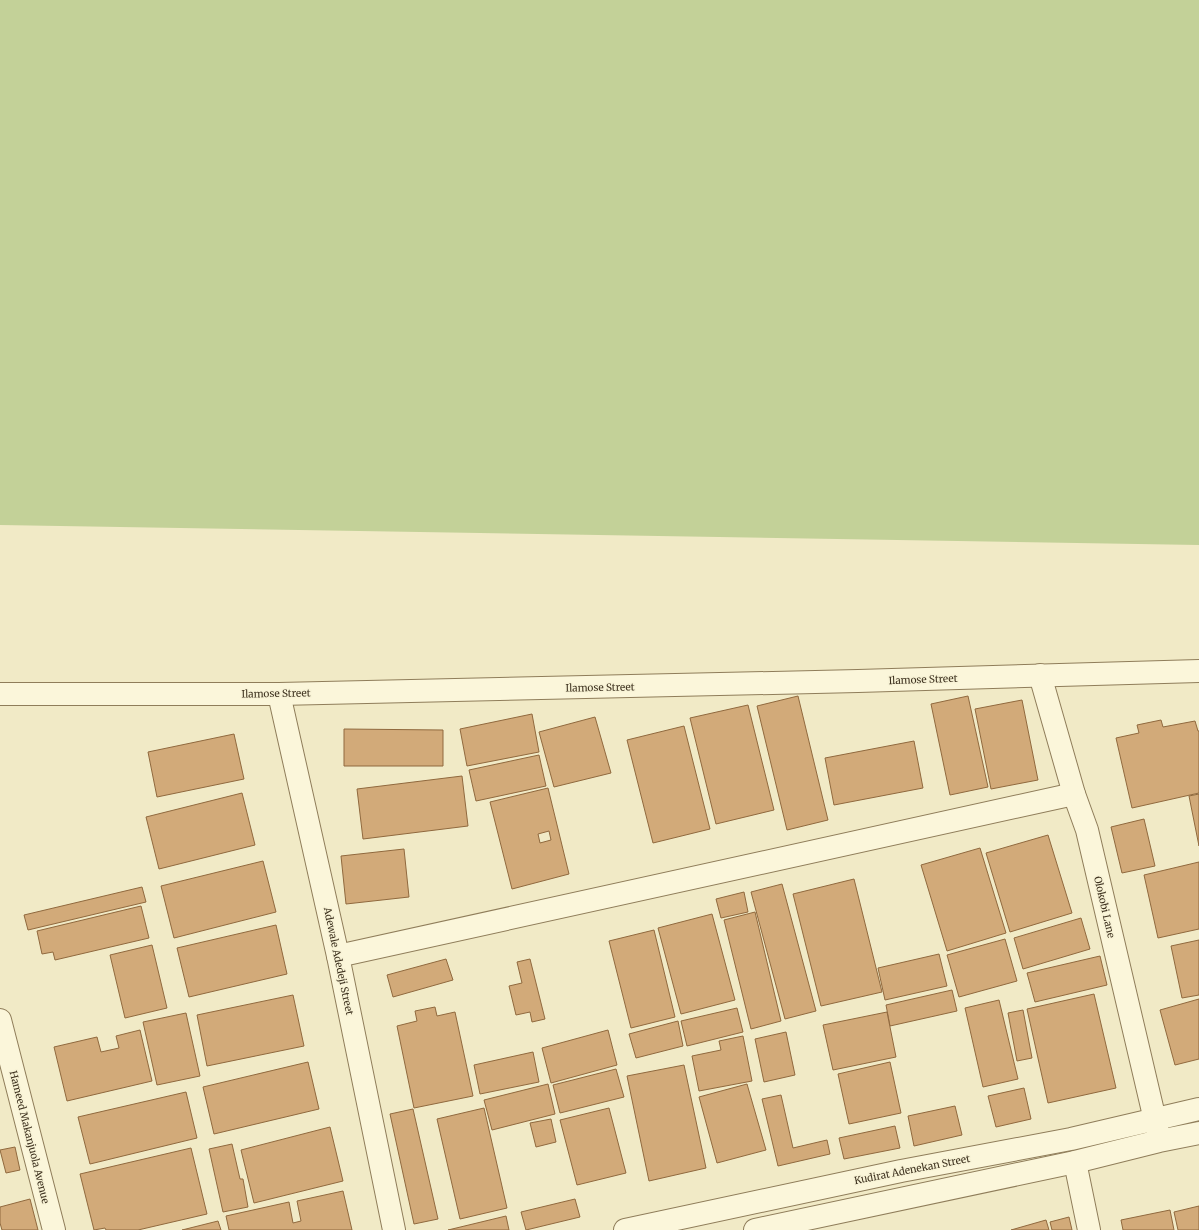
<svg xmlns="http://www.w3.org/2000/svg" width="1199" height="1230" viewBox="0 0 1199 1230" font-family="Merriweather,serif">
<rect width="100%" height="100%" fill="#f1eac6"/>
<!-- green -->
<polygon fill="#c3d198" points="0,0 1199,0 1199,545 0,525"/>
<!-- building -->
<g fill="#d2aa79" stroke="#90693e" fill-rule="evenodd">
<polygon points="798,696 828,820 787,830 757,706"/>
<polygon points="968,696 988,787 950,795 931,704"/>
<polygon points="1022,700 1038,780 991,789 975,709"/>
<polygon points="748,705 774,810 716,824 690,718"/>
<polygon points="532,714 539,752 467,766 460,729"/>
<polygon points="595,717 611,773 554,787 539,732"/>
<polygon points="1161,720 1163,727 1195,721 1198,731 1199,731 1199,793 1132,808 1116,738 1139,733 1137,725"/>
<polygon points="684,726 710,829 653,843 627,740"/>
<polygon points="344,729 443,730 443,766 344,766"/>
<polygon points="234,734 244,779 157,797 148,752"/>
<polygon points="914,741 923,788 834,805 825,758"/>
<polygon points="539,755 546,786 476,801 469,770"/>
<polygon points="462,776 468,826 363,839 357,789"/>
<path d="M 548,788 L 569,874 L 512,889 L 490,802 ZM 549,831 L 551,840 L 540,843 L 538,834 Z"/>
<polygon points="242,793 255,845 159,869 146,817"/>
<polygon points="1199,794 1199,846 1189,796"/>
<polygon points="1144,819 1155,866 1122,873 1111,827"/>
<polygon points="1048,835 1072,913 1010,932 986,853"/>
<polygon points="980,848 1006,933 947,951 921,865"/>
<polygon points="404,849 409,897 346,904 341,856"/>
<polygon points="263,861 276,912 174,938 161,886"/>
<polygon points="1199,862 1199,929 1158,938 1144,875"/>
<polygon points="854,879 882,992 821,1006 793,894"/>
<polygon points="782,884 816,1011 785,1019 751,892"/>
<polygon points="142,887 146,902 28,930 24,915"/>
<polygon points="744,892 748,912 721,918 716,899"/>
<polygon points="141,906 149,938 55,960 53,952 42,954 37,931"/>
<polygon points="755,912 781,1021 751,1029 724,920"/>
<polygon points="712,914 735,1000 681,1014 658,928"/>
<polygon points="1081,918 1090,949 1023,969 1014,938"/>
<polygon points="276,925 287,974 189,997 177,948"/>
<polygon points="654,930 675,1017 631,1028 609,941"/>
<polygon points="1005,939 1017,981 959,997 947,955"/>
<polygon points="1199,940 1199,995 1182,998 1171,946"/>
<polygon points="152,945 167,1008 125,1018 110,955"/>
<polygon points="939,954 947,986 885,1000 878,968"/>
<polygon points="1100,956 1107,985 1035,1002 1027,973"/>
<polygon points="446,959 453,980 393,997 387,975"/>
<polygon points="530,959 545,1019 532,1022 530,1012 516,1015 509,986 522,983 517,962"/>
<polygon points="952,990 957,1011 890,1026 886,1005"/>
<polygon points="1094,994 1116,1088 1048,1103 1027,1009"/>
<polygon points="293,995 304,1046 207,1066 197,1015"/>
<polygon points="1199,999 1199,1059 1175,1065 1160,1010"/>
<polygon points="999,1000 1018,1079 983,1087 965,1008"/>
<polygon points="435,1007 437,1016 455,1012 473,1096 414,1108 397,1026 417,1021 415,1011"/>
<polygon points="737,1008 743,1032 687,1046 681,1021"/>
<polygon points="1023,1010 1032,1058 1017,1061 1008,1013"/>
<polygon points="887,1012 896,1057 833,1070 823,1025"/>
<polygon points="186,1013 200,1076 157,1085 143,1022"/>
<polygon points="678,1021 683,1046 636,1058 629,1034"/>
<polygon points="140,1030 152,1081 67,1101 54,1047 97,1037 101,1052 119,1048 116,1036"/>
<polygon points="608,1030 617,1065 551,1083 542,1048"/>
<polygon points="786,1032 795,1075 764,1082 755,1039"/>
<polygon points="743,1036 752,1081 699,1091 692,1056 721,1050 719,1041"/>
<polygon points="533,1052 539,1082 480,1094 474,1065"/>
<polygon points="308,1062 319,1109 214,1134 203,1087"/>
<polygon points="890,1062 901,1113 849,1124 838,1074"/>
<polygon points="684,1065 706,1168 649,1181 627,1076"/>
<polygon points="616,1069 624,1097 560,1113 553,1085"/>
<polygon points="548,1084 555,1114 492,1130 484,1100"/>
<polygon points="747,1084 766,1150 717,1163 699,1097"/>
<polygon points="1024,1088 1031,1119 996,1127 988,1096"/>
<polygon points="186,1092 197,1138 90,1164 78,1117"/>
<polygon points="781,1095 793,1148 827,1140 830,1154 778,1166 762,1099"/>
<polygon points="955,1106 962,1135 914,1146 908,1116"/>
<polygon points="484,1108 507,1208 460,1219 437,1119"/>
<polygon points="609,1108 626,1173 577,1185 560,1120"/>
<polygon points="413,1109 438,1219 414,1224 390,1114"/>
<polygon points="551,1119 556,1142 536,1147 530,1123"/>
<polygon points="895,1126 900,1148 844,1159 839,1138"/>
<polygon points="330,1127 343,1181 254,1203 241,1150"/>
<polygon points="232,1144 240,1179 243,1179 248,1207 223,1212 209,1149"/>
<polygon points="15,1147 20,1170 6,1173 0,1150"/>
<polygon points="191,1148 207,1214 138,1230 106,1230 105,1228 94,1230 80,1174"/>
<polygon points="343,1191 352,1230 229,1230 226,1216 289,1202 293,1223 301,1221 297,1201"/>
<polygon points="30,1199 38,1230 2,1230 0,1223 0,1207"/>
<polygon points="575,1199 580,1217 526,1230 521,1212"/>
<polygon points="1199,1206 1199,1230 1178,1230 1174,1212"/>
<polygon points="1170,1210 1174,1230 1123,1230 1121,1220"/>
<polygon points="506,1216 509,1230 448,1230"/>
<polygon points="1069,1217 1072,1230 1052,1230 1050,1222"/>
<polygon points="1046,1220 1049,1230 1011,1230"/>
<polygon points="218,1221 221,1230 182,1230"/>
</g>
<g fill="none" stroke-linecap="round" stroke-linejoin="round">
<!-- minor casing -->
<g stroke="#8f7d5a" stroke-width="24">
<g id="minor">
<polyline points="1040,675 1074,794 1087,830 1159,1137"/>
<polyline points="0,694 279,694 858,681 1199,671"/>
<polyline points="279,694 338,956 394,1230"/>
<polyline points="338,956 1074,794"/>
<polyline points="0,1020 54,1230"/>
<polyline points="1075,1162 1089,1230"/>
</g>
</g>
<!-- tertiary casing -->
<g stroke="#8f7d5a" stroke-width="24">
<g id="tertiary">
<polyline points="625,1230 901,1171 1071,1139 1199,1109"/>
<polyline points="755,1230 1075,1162 1159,1141 1199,1133"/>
</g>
</g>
<!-- minor -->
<use href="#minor" stroke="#fbf6da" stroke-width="22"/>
<!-- tertiary -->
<use href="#tertiary" stroke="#fbf6da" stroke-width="22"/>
</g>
<g text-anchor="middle" stroke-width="3" stroke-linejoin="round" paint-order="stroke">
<!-- street labels -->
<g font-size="10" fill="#3e321f" stroke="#f8f3d6">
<text transform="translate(923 679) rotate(-2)" y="4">Ilamose Street</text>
<text transform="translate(600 687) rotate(-1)" y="4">Ilamose Street</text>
<text transform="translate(276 693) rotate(-1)" y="4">Ilamose Street</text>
<text transform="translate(1105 907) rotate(77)" y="4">Olokobi Lane</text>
<text transform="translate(339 961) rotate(78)" y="4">Adewale Adedeji Street</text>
<text transform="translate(30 1137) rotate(76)" y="4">Hameed Makanjuola Avenue</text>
<text transform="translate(912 1169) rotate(-11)" y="4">Kudirat Adenekan Street</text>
</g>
</g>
</svg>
